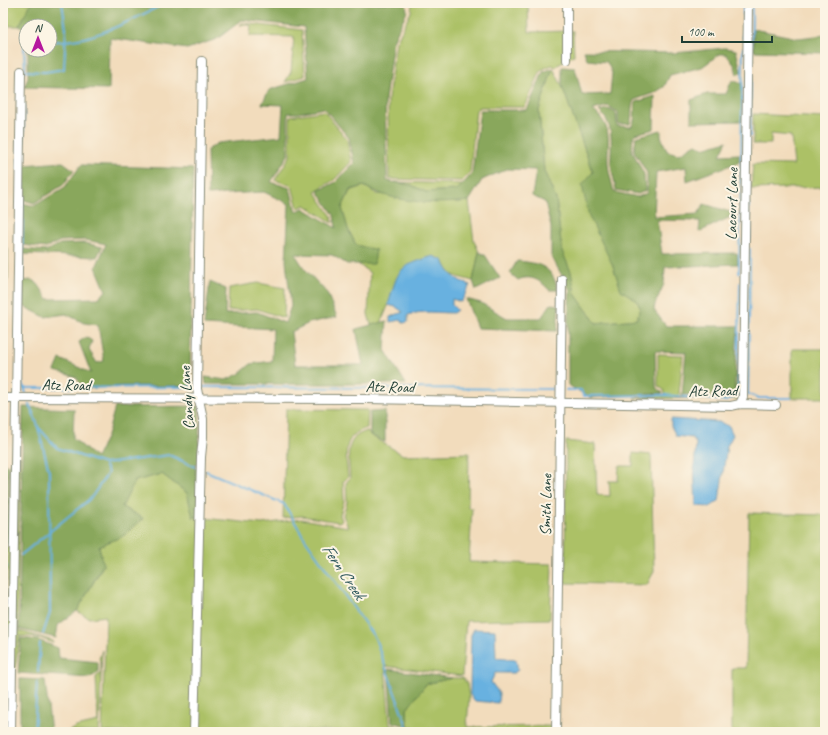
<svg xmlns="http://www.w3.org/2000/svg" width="828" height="735" viewBox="0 0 828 735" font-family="Caveat,sans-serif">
<rect width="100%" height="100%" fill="#fcf5e5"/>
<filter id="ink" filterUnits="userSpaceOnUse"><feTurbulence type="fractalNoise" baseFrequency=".025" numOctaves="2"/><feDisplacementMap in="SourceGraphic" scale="8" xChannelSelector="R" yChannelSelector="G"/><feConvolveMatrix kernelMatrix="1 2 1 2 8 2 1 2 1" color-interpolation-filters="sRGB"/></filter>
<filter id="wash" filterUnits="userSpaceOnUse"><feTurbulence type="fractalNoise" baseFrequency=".012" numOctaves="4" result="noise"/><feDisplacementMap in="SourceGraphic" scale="16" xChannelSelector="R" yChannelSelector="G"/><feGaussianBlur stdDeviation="0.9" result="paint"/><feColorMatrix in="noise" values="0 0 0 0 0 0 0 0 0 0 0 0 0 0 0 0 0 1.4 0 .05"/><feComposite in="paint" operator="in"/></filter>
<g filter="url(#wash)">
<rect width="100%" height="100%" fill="#f2dcbc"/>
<!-- green -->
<g fill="#acc166" stroke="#667f4d">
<polygon points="3,3 31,3 19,26 3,26"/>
<polygon points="412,3 528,3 529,32 573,31 574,55 555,67 552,65 541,70 525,107 480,107 476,110 470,172 462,181 389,179 388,99 396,42 411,12"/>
<polygon points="242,23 302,30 305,76 285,82 291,72 294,37 250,36 251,25 240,25"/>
<polygon points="553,68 562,86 593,172 613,266 621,289 636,300 640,307 638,319 596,323 575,294 571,272 562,252 556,199 544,171 539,110"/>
<polygon points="324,111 347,139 351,162 334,180 315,191 332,217 333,223 305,205 298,208 292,186 275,180 290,156 290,116"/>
<polygon points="753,114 825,118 825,187 751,189 753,164 794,165 791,136 771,134 771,144 753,144"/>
<polygon points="395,182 463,184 457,190 426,192 411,185"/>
<path d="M 364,186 L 377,194 L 460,202 L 469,201 L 474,241 L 479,252 L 473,281 C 457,276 449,278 443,260 L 392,296 L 381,323 L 371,325 L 368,314 L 370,273 L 358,264 L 374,263 L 356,245 L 348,229 L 342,208 L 350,191 Z"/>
<polygon points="258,283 285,288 284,318 257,309 228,311 229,288"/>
<polygon points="825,331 825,398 792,398 792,349 824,349"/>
<polygon points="658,354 683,355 679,394 682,398 735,396 738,363 738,399 634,398 665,395 664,390 658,386"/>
<path d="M 286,409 L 368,410 L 367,428 C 341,436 346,455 348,477 L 343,482 L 344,501 L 340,515 L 342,520 L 339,522 L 302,516 L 283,518 Z"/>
<path d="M 367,431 L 370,435 L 403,455 L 469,453 L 468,508 L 472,508 L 469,562 L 552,564 L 550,619 L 466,621 L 462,676 L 385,666 L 390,725 L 428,732 L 200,729 L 200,732 L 102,732 L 106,616 L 89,618 L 77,611 L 103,566 L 99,546 L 123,536 L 143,519 L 122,507 L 134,481 L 162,474 L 187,493 L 193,517 L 262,524 L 301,519 L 348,527 L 343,515 L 347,502 L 346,483 L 350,478 C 349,458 343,438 367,431 Z"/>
<polygon points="566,441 595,444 597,495 610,496 609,481 618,481 619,466 633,466 633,453 651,455 654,571 647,585 565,583"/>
<polygon points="20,456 17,630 53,641 53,643 38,637 20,636 15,668 7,668 8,555 6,552 3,553 3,547 8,547 11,545 10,463"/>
<polygon points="749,513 825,515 825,730 732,732 732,668 746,668"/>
<polygon points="102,650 99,732 67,732 76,727 98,722 96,677 101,673 101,662 99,659"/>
<polygon points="452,678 463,678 467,684 469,698 467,727 556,726 556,732 422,729 408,726 407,709 426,684"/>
</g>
<!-- forest -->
<g fill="#89a75b" stroke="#547248" fill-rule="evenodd">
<path d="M 31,3 L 406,3 L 407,11 L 393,41 L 385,100 L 387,181 L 411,185 L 426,192 L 457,190 L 472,174 L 480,110 L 527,110 L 543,72 L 553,68 L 539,110 L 544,171 L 556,199 L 562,251 L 571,272 L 575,294 L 596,323 L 637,319 L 640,307 L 636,300 L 621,290 L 613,266 L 589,216 L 582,185 L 593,172 L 562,86 L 562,67 L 575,68 L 582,95 L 610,94 L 612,73 L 607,62 L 587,60 L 584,51 L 674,53 L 725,48 L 736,50 L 741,72 L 737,75 L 735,66 L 726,54 L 720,54 L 702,67 L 670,75 L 664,87 L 654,93 L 634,100 C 630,110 633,114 630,124 L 618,124 L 618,112 L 608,106 L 593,110 C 614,128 607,140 608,164 C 609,174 612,183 614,192 L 638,197 L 647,193 L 647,173 L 634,151 L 636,137 L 661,130 L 661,136 L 667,151 L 679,154 L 696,144 L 703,148 L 727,141 L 720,155 L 739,154 L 739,162 L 687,181 L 686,167 L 656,172 L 654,217 L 698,214 L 704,204 L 737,214 L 699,232 L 700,221 L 657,220 L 662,254 L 737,253 L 738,264 L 665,267 L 664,284 L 655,304 L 654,310 L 666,326 L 738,326 L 734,393 L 682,395 L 686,352 L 655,351 L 656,387 L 663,393 L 591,398 L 568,385 L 568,318 L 570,290 L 551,256 L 551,227 L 545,202 L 532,196 L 536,170 L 507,169 L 482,180 L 469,201 C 436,205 393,203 364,186 L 350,190 L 342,208 L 348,229 L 356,245 L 376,250 L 374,264 L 347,264 L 332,255 L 295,254 L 304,268 L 327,293 L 337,317 L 309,323 L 291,332 L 295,365 L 363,365 L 356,329 L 387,321 L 385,350 L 406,384 L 206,384 L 205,377 L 226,380 L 239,374 L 251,364 L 272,361 L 273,329 L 204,325 L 210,282 L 226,289 L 225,314 L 257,312 L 285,323 L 291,306 L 286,261 L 289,204 L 264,192 L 208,195 L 207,150 L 218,143 L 281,136 L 283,105 L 262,104 L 269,90 L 308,78 L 304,27 L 242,20 L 217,39 L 187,49 L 110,38 L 109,89 L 24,87 L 28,78 L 28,50 L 50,50 L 50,26 L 26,26 L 26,30 L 19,26 ZM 324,108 L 349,138 L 354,163 L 336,182 L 318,191 L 334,215 L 336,228 L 303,208 L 296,212 L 290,188 L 271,182 L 288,155 L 288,113 L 298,113 Z"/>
<polygon points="753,29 798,38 825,35 825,53 754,51"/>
<polygon points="732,80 742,84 743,121 691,122 691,100 707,94 726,94"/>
<path d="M 655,96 L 654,129 L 635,134 L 633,137 L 632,151 L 644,174 L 645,191 L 638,194 L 616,190 C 615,182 612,173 611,165 C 610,145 616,126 599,111 L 608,109 L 616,113 L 617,126 L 631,127 C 637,119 633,111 636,102 Z"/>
<polygon points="63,162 74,170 63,185 34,203 24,200 24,165"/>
<polygon points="81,165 193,169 190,386 122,386 84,389 76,377 55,371 60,359 91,373 79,342 86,337 92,341 89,350 97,363 104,361 98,325 84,323 66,314 45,317 21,305 22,281 32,280 38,284 48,299 98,298 106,291 96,267 106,244 85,240 60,241 46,248 23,245 23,203 34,206 65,187"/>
<polygon points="85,243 102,247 97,257 23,254 23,249 46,251 60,244"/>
<polygon points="3,248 8,248 8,280 3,281"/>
<polygon points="479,252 485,255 500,278 476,290 473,281"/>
<path d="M 517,261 C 540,263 552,266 558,290 L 549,290 C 541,281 531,274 518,280 L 510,273 Z"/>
<polygon points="466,299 481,303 507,318 541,318 551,304 559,305 557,331 477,328"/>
<polygon points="199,406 200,517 193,517 187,493 162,474 135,481 122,507 143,518 123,536 99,546 103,565 77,611 58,625 56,638 19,629 23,407 74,409 73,438 96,458 107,436 115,407"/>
<polygon points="385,411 385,442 370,435 370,412"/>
<polygon points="3,465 8,465 9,544 3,544"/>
<polygon points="5,555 4,732 3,732 3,556"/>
<polygon points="21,638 38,640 58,648 59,658 98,662 98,673 89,678 18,673"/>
<polygon points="388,669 452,678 426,684 407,709 408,726 392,722"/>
<polygon points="20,679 45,680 51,732 20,732"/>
</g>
<!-- water -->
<g fill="#68b1e0" stroke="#44778a">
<path d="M 433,256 L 443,260 C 448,274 456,280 470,285 L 461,302 L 452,299 L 452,305 L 457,310 L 453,313 C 440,313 421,310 408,315 L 408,322 L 403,323 L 401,320 L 390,322 L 390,317 L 403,312 L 396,307 L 388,305 C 399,268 396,268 433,256 Z"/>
<polygon points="671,419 719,422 729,426 733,435 727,446 719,501 710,507 696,506 694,467 696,443 692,438 676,436 671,426"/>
<polygon points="474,629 495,630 496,658 516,660 518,670 514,673 495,673 491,682 499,693 498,703 475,701 470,695 471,635"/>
</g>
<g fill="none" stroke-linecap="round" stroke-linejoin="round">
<!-- stream -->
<g stroke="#68b1e0" stroke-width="2">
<polyline points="743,3 743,38"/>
<path d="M 50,41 C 91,44 130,20 166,3"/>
<polyline points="24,43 25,71"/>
<polyline points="25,71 45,72 64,69 66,29 62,3"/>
<polyline points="24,105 21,381 26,393"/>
<polyline points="750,136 752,3"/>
<polyline points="749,204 749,220"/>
<polyline points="750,230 750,239"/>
<polyline points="750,249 748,394 759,398 791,398"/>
<polyline points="739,273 743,48"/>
<polyline points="3,387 8,387"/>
<polyline points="202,387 553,389"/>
<polyline points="23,388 192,387"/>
<polyline points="566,390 581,390 583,396 665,395 726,401 738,395 740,283"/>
<polyline points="29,403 37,423 49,471 50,613 43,634"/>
<polyline points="38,427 57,448 104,464 169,455 196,467"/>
<polyline points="206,471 284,504 305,539 375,638 409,732"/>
<polyline points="21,555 91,498 108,473 104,464"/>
<polyline points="3,569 7,566"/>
<polyline points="38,672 40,643"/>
<polyline points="34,732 37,682"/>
</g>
</g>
</g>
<g filter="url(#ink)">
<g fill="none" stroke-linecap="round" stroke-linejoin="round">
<!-- minor casing -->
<g stroke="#888c78" stroke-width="10">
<g id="minor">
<polyline points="567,60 567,3"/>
<polyline points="3,398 366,399 731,406 740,404 776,405"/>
<polyline points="740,404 743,397 748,3"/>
<polyline points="11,732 21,71"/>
<polyline points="194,732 201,457 203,437 203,419 197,389 202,61"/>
<polyline points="556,732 562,279"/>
</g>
</g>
<!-- minor -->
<use href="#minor" stroke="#fff" stroke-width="8"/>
</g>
</g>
<g text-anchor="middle" stroke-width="4" stroke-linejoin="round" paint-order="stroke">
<!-- street labels -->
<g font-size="16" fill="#1f3d34" stroke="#fcf5e5">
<text transform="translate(731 204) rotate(-89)" y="6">Lacourt Lane</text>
<text x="66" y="390">Atz Road</text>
<text transform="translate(390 386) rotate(1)" y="6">Atz Road</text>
<text transform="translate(713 390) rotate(-1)" y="6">Atz Road</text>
<text transform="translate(186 398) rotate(-94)" y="6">Candy Lane</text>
<text transform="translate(545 505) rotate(-89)" y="6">Smith Lane</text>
</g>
<!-- water labels -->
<g font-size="17" font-style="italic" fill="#315a5f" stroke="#fcf5e5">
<text transform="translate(344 571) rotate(56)" y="6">Fern Creek</text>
</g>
</g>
<!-- margin -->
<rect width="828" height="735" fill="none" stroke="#fcf5e5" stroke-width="16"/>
<!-- north arrow -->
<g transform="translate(38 38)"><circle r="19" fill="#fcf5e5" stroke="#a4ab9e"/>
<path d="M0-3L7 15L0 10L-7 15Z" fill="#b5179e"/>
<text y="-6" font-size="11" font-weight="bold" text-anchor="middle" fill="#1f3d34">N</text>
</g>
<!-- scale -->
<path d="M682 36v6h90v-6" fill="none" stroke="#1f3d34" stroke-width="2"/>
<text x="688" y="36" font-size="12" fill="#1f3d34" stroke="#fcf5e5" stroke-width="3" paint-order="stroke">100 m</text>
</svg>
